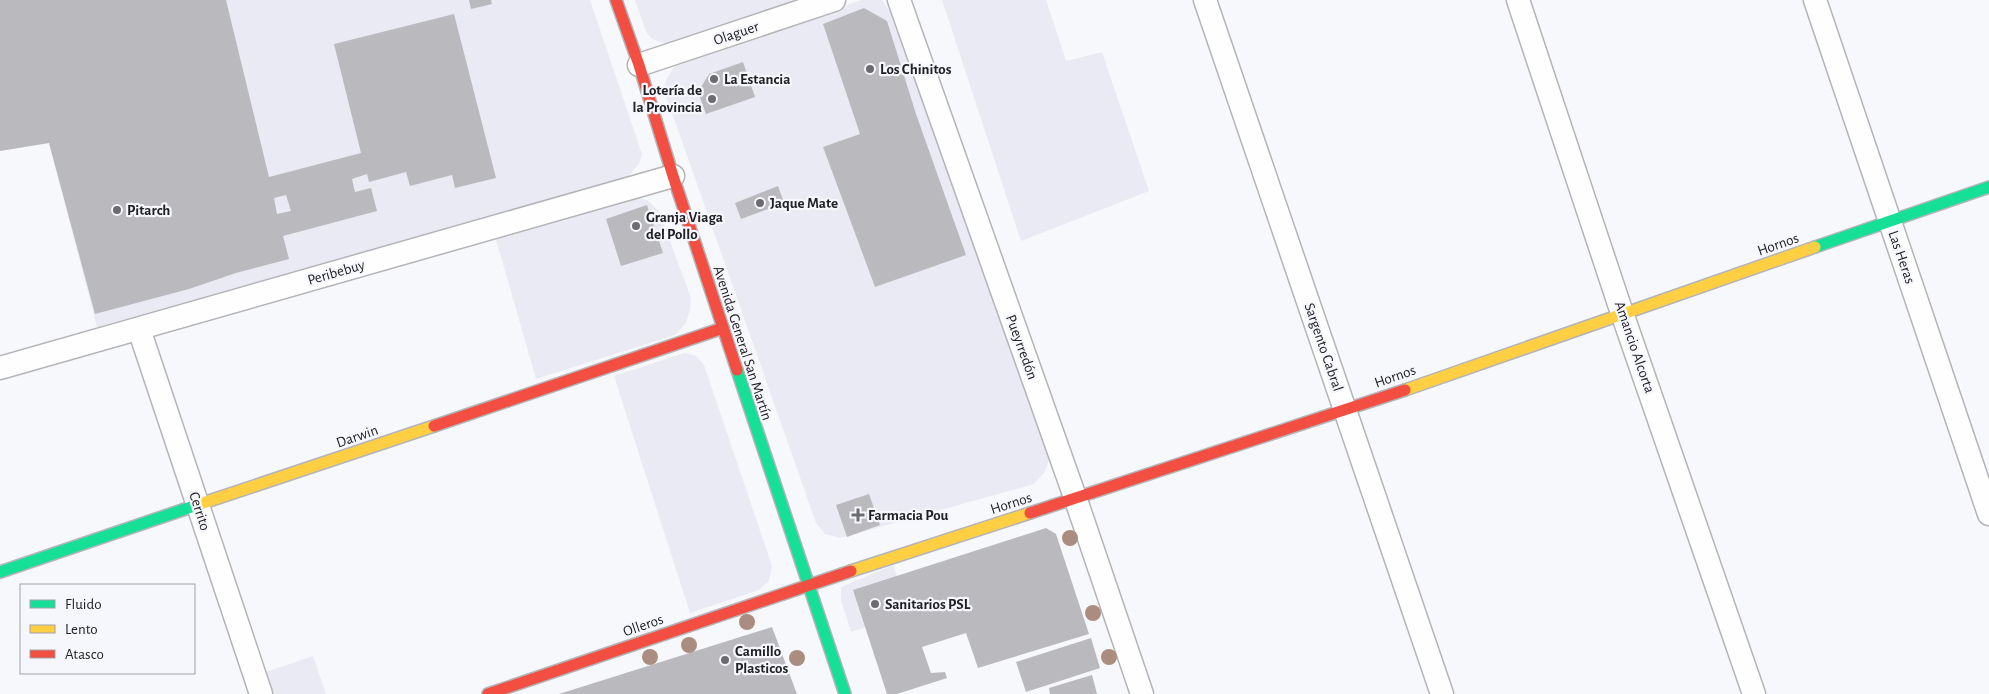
<svg xmlns="http://www.w3.org/2000/svg" width="1989" height="694" viewBox="0 0 1989 694" font-family="'Alegreya Sans',sans-serif">
<rect width="100%" height="100%" fill="#f7f8fc"/>
<!-- built -->
<g fill="#e9eaf3">
<polygon points="0,0 590,0 642,154 640,162 627,178 97,327 49,143 0,151"/>
<polygon points="635,0 805,0 679,43 664,43 652,39 646,32"/>
<polygon points="861,0 882,0 889,10 1049,443 1050,458 1044,473 1034,484 840,538 825,534 816,523 664,90 666,80 674,67"/>
<polygon points="942,0 1046,0 1066,61 1102,52 1149,191 1021,241"/>
<polygon points="632,196 647,200 659,211 691,298 690,309 686,323 675,335 536,379 495,236"/>
<polygon points="685,353 696,356 704,365 772,566 769,581 759,590 690,613 614,376"/>
<polygon points="893,565 910,613 851,632 841,600 841,587"/>
<polygon points="313,656 326,694 267,694 260,674"/>
</g>
<!-- building -->
<g fill="#bababe" fill-rule="evenodd">
<path d="M 0,0 L 226,0 L 269,177 L 361,153 L 334,44 L 454,14 L 496,178 L 455,188 L 452,175 L 410,186 L 406,172 L 369,182 L 367,174 L 352,179 L 355,192 L 371,188 L 377,211 L 283,236 L 289,259 L 236,273 L 189,289 L 95,314 L 49,143 L 0,151 ZM 286,195 L 291,211 L 277,214 L 274,198 Z"/>
<polygon points="469,0 491,0 492,4 471,9"/>
<polygon points="864,8 887,21 916,114 966,255 875,287 823,147 860,134 823,24"/>
<polygon points="743,62 755,97 706,114 698,92 709,74"/>
<polygon points="778,186 784,203 741,219 735,203"/>
<polygon points="647,205 663,253 621,266 606,219"/>
<polygon points="869,494 880,525 847,537 836,505"/>
<polygon points="1046,528 1056,534 1089,634 978,668 966,633 922,647 931,673 945,672 947,678 897,694 887,694 853,590"/>
<polygon points="772,627 797,694 559,694"/>
<polygon points="1091,638 1100,668 1026,692 1016,662"/>
<polygon points="1092,675 1097,694 1050,694 1049,688"/>
</g>
<g fill="none" stroke-linecap="round" stroke-linejoin="round">
<!-- street casing -->
<g stroke="#b4b4b8" stroke-width="25">
<g id="street">
<polyline points="899,0 1075,497 1142,694"/>
<polyline points="1205,0 1442,694"/>
<polyline points="1518,0 1622,313 1754,694"/>
<polyline points="1815,0 1989,514"/>
<polyline points="639,65 834,0"/>
<polyline points="139,329 261,694"/>
<polyline points="0,368 673,176"/>
</g>
</g>
<!-- fast casing -->
<g stroke="#b4b4b8" stroke-width="14">
<g id="fast">
<polyline points="1815,247 1989,187"/>
<polyline points="737,370 845,694"/>
<polyline points="0,572 197,505"/>
</g>
</g>
<!-- slow casing -->
<g stroke="#b4b4b8" stroke-width="14">
<g id="slow">
<polyline points="1405,390 1815,247"/>
<polyline points="197,505 434,426"/>
<polyline points="851,571 1030,513"/>
</g>
</g>
<!-- jam casing -->
<g stroke="#b4b4b8" stroke-width="14">
<g id="jam">
<polyline points="616,0 639,65 673,176 737,370"/>
<polyline points="434,426 723,328"/>
<polyline points="1030,513 1405,390"/>
<polyline points="488,694 851,571"/>
</g>
</g>
<!-- street -->
<use href="#street" stroke="#fefeff" stroke-width="22"/>
<!-- fast -->
<use href="#fast" stroke="#16e098" stroke-width="11"/>
<!-- slow -->
<use href="#slow" stroke="#ffcf43" stroke-width="11"/>
<!-- jam -->
<use href="#jam" stroke="#f24e42" stroke-width="11"/>
</g>
<!-- trees -->
<g fill="#ab8d7f">
<circle cx="1070" cy="538" r="8"/>
<circle cx="1093" cy="613" r="8"/>
<circle cx="747" cy="622" r="8"/>
<circle cx="689" cy="645" r="8"/>
<circle cx="650" cy="657" r="8"/>
<circle cx="1109" cy="657" r="8"/>
<circle cx="797" cy="658" r="8"/>
</g>
<!-- markers -->
<g fill="#6c6c70" stroke="#f6f7fd" stroke-width="2">
<circle cx="870" cy="69" r="5"/>
<circle cx="714" cy="79" r="5"/>
<circle cx="712" cy="99" r="5"/>
<circle cx="760" cy="203" r="5"/>
<circle cx="117" cy="210" r="5"/>
<circle cx="636" cy="226" r="5"/>
<path d="M855.5 507.5h5v5h5v5h-5v5h-5v-5h-5v-5h5z"/>
<circle cx="875" cy="604" r="5"/>
<circle cx="725" cy="660" r="5"/>
</g>
<g text-anchor="middle" stroke-width="4.5" stroke-linejoin="round" paint-order="stroke">
<!-- street labels -->
<g font-size="15" fill="#212125" stroke="#f6f7fd">
<text transform="translate(736 33) rotate(-19)" y="5">Olaguer</text>
<text transform="translate(1778 244) rotate(-19)" y="5">Hornos</text>
<text transform="translate(1902 257) rotate(71)" y="5">Las Heras</text>
<text transform="translate(336 272) rotate(-16)" y="5">Peribebuy</text>
<text transform="translate(743 343) rotate(72)" y="5">Avenida General San Martín</text>
<text transform="translate(1022 347) rotate(70)" y="5">Pueyrredón</text>
<text transform="translate(1324 347) rotate(71)" y="5">Sargento Cabral</text>
<text transform="translate(1635 347) rotate(71)" y="5">Amancio Alcorta</text>
<text transform="translate(1395 376) rotate(-19)" y="5">Hornos</text>
<text transform="translate(357 436) rotate(-19)" y="5">Darwin</text>
<text transform="translate(1011 503) rotate(-18)" y="5">Hornos</text>
<text transform="translate(200 511) rotate(72)" y="5">Cerrito</text>
<text transform="translate(643 625) rotate(-19)" y="5">Olleros</text>
</g>
<!-- poi labels -->
<g font-size="15" font-weight="bold" fill="#212125" stroke="#f6f7fd" text-anchor="start">
<text x="880" y="74">Los Chinitos</text>
<text x="724" y="84">La Estancia</text>
<text x="702" y="95" text-anchor="end">Lotería de<tspan x="702" dy="17">la Provincia</tspan></text>
<text x="770" y="208">Jaque Mate</text>
<text x="127" y="215">Pitarch</text>
<text x="646" y="222">Granja Viaga<tspan x="646" dy="17">del Pollo</tspan></text>
<text x="868" y="520">Farmacia Pou</text>
<text x="885" y="609">Sanitarios PSL</text>
<text x="735" y="656">Camillo<tspan x="735" dy="17">Plasticos</tspan></text>
</g>
</g>
<!-- legend -->
<rect x="20" y="584" width="175" height="90" fill="#f6f7fd" stroke="#a1a1a7"/>
<rect x="30" y="600" width="25" height="8" fill="#16e098" stroke="#a1a1a7"/>
<text x="65" y="609" font-size="15" fill="#212125">Fluido</text>
<rect x="30" y="625" width="25" height="8" fill="#ffcf43" stroke="#a1a1a7"/>
<text x="65" y="634" font-size="15" fill="#212125">Lento</text>
<rect x="30" y="650" width="25" height="8" fill="#f24e42" stroke="#a1a1a7"/>
<text x="65" y="659" font-size="15" fill="#212125">Atasco</text>
</svg>
